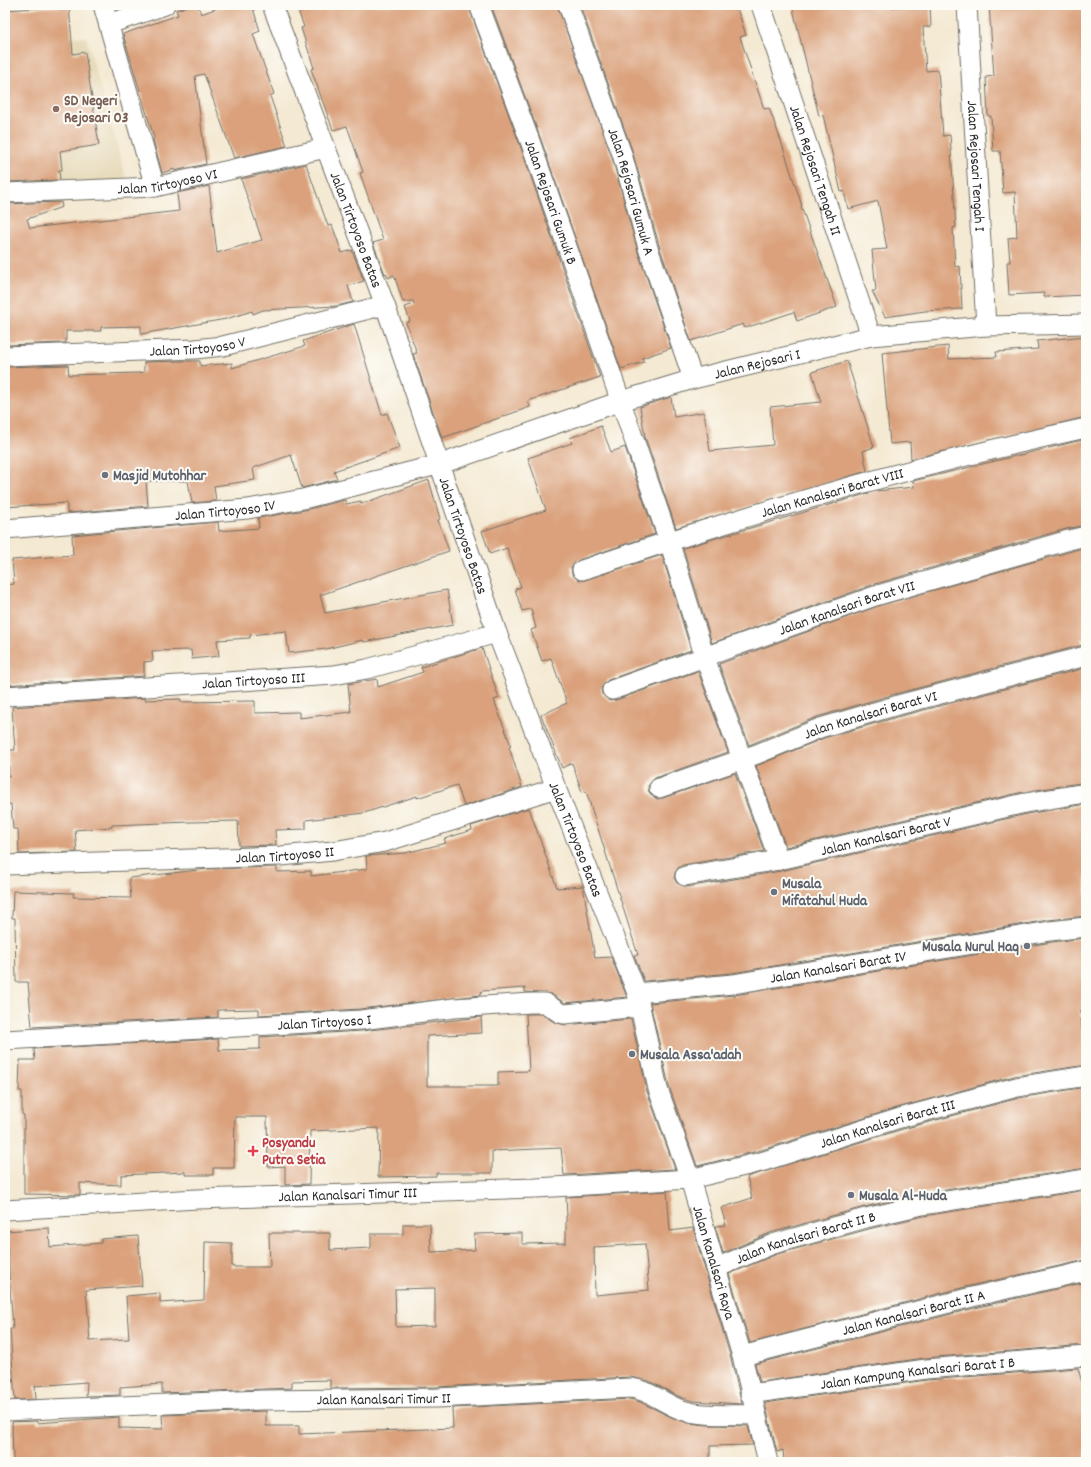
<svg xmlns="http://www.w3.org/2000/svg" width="1091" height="1467" viewBox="0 0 1091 1467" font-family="Dekko,sans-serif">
<rect width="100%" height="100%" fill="#fdfcf7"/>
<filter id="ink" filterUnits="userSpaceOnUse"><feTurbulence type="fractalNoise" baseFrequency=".025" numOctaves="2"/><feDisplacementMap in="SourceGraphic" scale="8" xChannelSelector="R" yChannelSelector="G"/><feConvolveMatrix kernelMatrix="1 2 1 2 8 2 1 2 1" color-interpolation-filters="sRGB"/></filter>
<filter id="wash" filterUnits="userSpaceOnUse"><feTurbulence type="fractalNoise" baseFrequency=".012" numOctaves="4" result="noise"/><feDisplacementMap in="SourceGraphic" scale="16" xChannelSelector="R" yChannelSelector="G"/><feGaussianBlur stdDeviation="0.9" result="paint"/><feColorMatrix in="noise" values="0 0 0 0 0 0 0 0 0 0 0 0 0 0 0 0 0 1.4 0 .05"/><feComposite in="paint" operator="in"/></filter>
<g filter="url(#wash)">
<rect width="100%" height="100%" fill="#f4e9d2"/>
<!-- built -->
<polygon fill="#e7daba" points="5,35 86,37 127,181 5,186"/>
<g id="blocks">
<!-- building -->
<g fill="#daa17c" fill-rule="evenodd">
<polygon points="191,5 198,5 201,14 226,5 252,5 260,31 253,34 274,94 270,96 287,146 234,158 204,74 195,76 206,164 174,171 174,169 162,173 153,139 154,138 123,34 178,15 176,10"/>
<polygon points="296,5 468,5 520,145 600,377 528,401 530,407 442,438 413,354 417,353 406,323 410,321 405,307 414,304 413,301 403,302 394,275 388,278 386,273 385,274 373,243 383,240 360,173 363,172 347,126 333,130 311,69 314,68 301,28 304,27"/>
<polygon points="491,5 557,5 612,157 638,252 671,348 642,358 644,362 621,369 540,137"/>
<polygon points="580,5 736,5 746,35 740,37 764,109 769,108 780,138 802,206 801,206 837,307 797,321 794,312 745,328 743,324 691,341 659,245 632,150"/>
<polygon points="792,5 881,5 882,8 930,5 931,27 923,27 926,71 938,70 943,136 950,135 956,227 953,228 955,267 960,266 962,309 925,311 885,317 872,291 876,291 872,250 887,249 878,201 848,209 844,191 841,192 823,115 819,116"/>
<polygon points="989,5 1086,5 1086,112 1083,112 1086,162 1086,223 1084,224 1086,295 1044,297 1044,293 1009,295 1007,262 1010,262 1008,238 1017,237 1015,192 1003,193 1000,151 993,151 991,116 988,116 986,77 994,76"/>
<polygon points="69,6 73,54 85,52 99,145 60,151 62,170 59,170 60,180 5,182 5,10"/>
<polygon points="306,164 328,226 332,225 342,253 352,250 364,281 348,286 353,302 337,306 263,310 253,314 252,311 226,319 141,334 141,326 101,327 101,331 66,331 66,343 5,345 5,204 61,202 62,207 27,219 30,228 179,211 177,193 209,186 217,253 262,240 241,179"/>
<polygon points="354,324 382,415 387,413 400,448 334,471 337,479 302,488 291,455 253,468 255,480 214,486 216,501 192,503 188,481 146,481 148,506 70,513 67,512 67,503 5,507 5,367 68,365 69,375 139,373 144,372 144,362 181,361 200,361 200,366 232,363 232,368 305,346 303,341"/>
<polygon points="1086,336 1086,417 911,459 910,442 890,444 882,353 948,346 949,359 997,357 996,352 1038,349 1037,341"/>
<polygon points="847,361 874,447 863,451 867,471 676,528 645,437 640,407 671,397 674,417 704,412 710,451 773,445 770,407 821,402 812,372"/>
<polygon points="601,426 611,452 625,447 655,534 579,560 571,567 572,574 579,581 585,580 662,555 691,650 608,680 601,688 602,694 610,701 616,700 698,671 728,752 655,778 648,786 649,792 657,799 663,798 735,773 764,851 683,865 678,868 675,873 674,878 677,883 687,887 781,871 1027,814 1086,804 1086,916 1048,920 732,973 644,981 634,955 638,955 586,791 582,792 572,763 562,768 541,715 567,703 551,658 542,661 531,630 536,628 531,609 522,611 515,589 521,587 507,548 490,554 482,531 546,510 528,458 572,443 570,438"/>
<polygon points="1086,439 1086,525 1066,529 872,585 712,643 683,548 876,491 914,487 913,481"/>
<polygon points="429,480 440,519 438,520 449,551 320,595 325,613 447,590 453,625 364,642 363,640 326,649 289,653 286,631 250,635 250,638 217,640 219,656 192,659 191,650 152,651 153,661 144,662 144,676 5,685 5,585 14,584 12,560 73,555 72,535 218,522 219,531 259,528 258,518 305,510 345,500 346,504 361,501 361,504"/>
<polygon points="1086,547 1086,639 1082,639 1083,645 895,694 817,717 749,745 719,664 878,606"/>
<polygon points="482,648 499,698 494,700 511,746 509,747 522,787 464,806 457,785 417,798 417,796 364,813 306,820 306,829 275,830 276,845 239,846 238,821 191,822 112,825 112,827 75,830 77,852 19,854 18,829 13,829 11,804 5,805 5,776 9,776 8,750 15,750 12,707 145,698 145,700 181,699 181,702 255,701 255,713 299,712 299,718 351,712 348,684 377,679 378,687 423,672 421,667"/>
<polygon points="1085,668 1086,782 1023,792 786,847 756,766 824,738 901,716"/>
<polygon points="529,808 557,888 583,886 595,958 611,957 627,997 565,1003 551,994 525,992 525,988 482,991 480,995 360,1009 259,1015 259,1009 218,1010 218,1017 32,1027 28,982 16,982 15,918 12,918 13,891 74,893 73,897 131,898 129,878 207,869 277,867 277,872 311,871 311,876 367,869 366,856 405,853 446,843 444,839 472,830 471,826"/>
<polygon points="1086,938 1086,1010 1080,1011 1086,1065 1014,1076 897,1108 758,1151 697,1166 669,1086 650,1003 735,995 1052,942"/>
<polygon points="526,1014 542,1014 554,1022 565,1025 631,1019 647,1091 675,1169 564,1175 561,1148 492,1151 492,1173 436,1173 436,1176 378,1177 379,1128 310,1131 309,1184 285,1185 285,1166 268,1167 267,1117 235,1117 234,1168 213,1168 213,1175 185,1175 185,1172 121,1175 121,1185 80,1183 80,1195 24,1194 24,1115 22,1114 22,1091 19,1091 20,1060 35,1060 34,1049 218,1039 219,1050 260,1049 260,1037 362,1031 481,1017 482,1033 427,1036 427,1086 498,1086 498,1072 529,1071"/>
<polygon points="1086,1087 1086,1168 920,1194 864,1207 770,1233 723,1253 715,1226 726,1225 721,1208 752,1198 747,1177 903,1129 1019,1098"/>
<polygon points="1086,1190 1086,1260 969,1286 750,1343 729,1274 777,1254 869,1229 924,1216"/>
<path d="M 667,1191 L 670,1231 L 693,1228 L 731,1359 L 742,1404 L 693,1401 L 680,1397 L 649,1381 L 630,1377 L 437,1387 L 330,1388 L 330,1380 L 292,1381 L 292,1388 L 162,1393 L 162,1384 L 120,1387 L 120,1395 L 86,1396 L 87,1382 L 35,1386 L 36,1399 L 15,1400 L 10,1329 L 13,1329 L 6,1231 L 49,1228 L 50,1247 L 101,1243 L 101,1239 L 138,1236 L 142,1286 L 86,1290 L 90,1341 L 129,1339 L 126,1296 L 160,1293 L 160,1303 L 204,1300 L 205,1242 L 232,1243 L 232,1267 L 270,1267 L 269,1233 L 330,1233 L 330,1250 L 371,1248 L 371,1234 L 403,1234 L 403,1224 L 430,1224 L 431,1252 L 475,1250 L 474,1234 L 522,1233 L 522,1244 L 566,1243 L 566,1216 L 567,1216 L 566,1197 ZM 645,1244 L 649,1290 L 595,1295 L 594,1247 ZM 435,1288 L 435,1326 L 396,1327 L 395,1289 Z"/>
<polygon points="1086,1282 1086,1345 924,1358 760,1382 755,1364 975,1308"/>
<polygon points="1078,1368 1086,1398 1086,1462 784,1462 783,1450 777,1452 765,1403 927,1380"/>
<polygon points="630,1399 640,1402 671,1417 688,1423 708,1425 748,1426 753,1445 710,1446 710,1462 13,1462 12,1422 37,1421 37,1423 119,1417 119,1428 163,1429 162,1415 266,1411 266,1426 299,1426 299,1434 453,1428 452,1408"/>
</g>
</g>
</g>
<g filter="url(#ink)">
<use href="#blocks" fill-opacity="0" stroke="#716e65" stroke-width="1"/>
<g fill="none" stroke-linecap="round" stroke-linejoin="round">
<!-- street casing -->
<g stroke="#716e65" stroke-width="21">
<g id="street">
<polyline points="103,5 155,187"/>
<path id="s1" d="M 272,5 L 385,305 L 497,633 L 556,788 L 637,993 L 658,1089 L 690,1179 L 716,1268 L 742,1356 L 768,1462"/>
<path id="s2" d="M 479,5 L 530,141 L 577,275 L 669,541 L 705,658 L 779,860"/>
<path id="s3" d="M 568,5 L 622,154 L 648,248 L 693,379"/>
<path id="s4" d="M 761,5 L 871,336"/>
<path id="s5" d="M 967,5 L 986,326"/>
<polyline points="109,24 165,5"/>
<path id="s6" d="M 5,193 L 155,187 L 326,148"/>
<path id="s7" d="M 5,356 L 195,349 L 223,346 L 385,305"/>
<path id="s8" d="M 5,529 L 248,509 L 303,499 L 441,464 L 621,401 L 693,379 L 871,336 L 986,326 L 1086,324"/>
<path id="s9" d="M 582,570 C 747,514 915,465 1086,428"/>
<path id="s10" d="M 612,690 L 875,596 L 1069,540 L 1086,536"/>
<path id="s11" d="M 5,696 L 334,675 L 367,669 L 497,633"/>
<path id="s12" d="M 659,788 L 757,754 L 820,728 L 898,705 L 1086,656"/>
<path id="s13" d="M 5,865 L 281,856 L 333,851 L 385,842 L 556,788"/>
<path id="s14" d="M 685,876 L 779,860 L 1025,803 L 1086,793"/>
<path id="s15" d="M 637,993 L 733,984 L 1050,931 L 1086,927"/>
<path id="s16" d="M 5,1040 L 361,1020 L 454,1008 L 531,1003 L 545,1003 L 560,1013 L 564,1014 L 640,1007"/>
<path id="s17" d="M 5,1210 L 197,1199 L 536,1188 L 690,1179 L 761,1162 L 900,1118 L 1017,1087 L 1086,1076"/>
<path id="s18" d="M 716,1268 L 773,1244 L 866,1218 L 922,1205 L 1086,1179"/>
<path id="s19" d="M 742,1356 L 972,1297 L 1086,1271"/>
<path id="s20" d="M 750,1394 L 926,1369 L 1086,1356"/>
<path id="s21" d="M 5,1411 L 261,1400 L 437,1398 L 631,1388 C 650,1390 664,1404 682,1410 C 703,1417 734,1414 756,1415"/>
</g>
</g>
<!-- street -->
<use href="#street" stroke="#fff" stroke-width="19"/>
</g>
</g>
<!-- markers -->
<circle fill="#8d6e63" stroke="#fdfcf7" stroke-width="1.5" cx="56" cy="109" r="4"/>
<g fill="#6b7280" stroke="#fdfcf7" stroke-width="1.5">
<circle cx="105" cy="475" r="4"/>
<circle cx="774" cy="892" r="4"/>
<circle cx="1027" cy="946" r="4"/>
<circle cx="632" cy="1054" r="4"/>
<circle cx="851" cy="1195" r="4"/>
</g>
<path fill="#e0444e" stroke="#fdfcf7" stroke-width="1.5" d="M251 1145h4v4h4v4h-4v4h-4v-4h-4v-4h4z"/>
<g text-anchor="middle" stroke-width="4" stroke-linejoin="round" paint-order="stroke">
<!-- education labels -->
<g font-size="15" font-weight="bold" fill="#785e54" stroke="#fdfcf7" text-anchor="start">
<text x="64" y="105">SD Negeri<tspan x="64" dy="17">Rejosari 03</tspan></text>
</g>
<!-- street labels -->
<g font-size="15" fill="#2b2b2b" stroke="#fdfcf7">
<text dy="5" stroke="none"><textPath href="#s5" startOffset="161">Jalan Rejosari Tengah I</textPath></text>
<text dy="5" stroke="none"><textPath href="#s4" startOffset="174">Jalan Rejosari Tengah II</textPath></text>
<text dy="5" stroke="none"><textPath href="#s6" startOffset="163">Jalan Tirtoyoso VI</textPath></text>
<text dy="5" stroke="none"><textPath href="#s3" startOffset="197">Jalan Rejosari Gumuk A</textPath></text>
<text dy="5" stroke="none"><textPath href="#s2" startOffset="210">Jalan Rejosari Gumuk B</textPath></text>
<text dy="5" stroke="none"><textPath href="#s1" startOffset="240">Jalan Tirtoyoso Batas</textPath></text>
<text dy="5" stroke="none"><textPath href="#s7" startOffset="193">Jalan Tirtoyoso V</textPath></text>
<text dy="5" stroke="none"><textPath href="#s8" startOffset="774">Jalan Rejosari I</textPath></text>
<text dy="5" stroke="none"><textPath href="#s9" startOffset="262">Jalan Kanalsari Barat VIII</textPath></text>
<text dy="5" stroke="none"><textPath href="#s8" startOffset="221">Jalan Tirtoyoso IV</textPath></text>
<text dy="5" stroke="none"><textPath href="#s1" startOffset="564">Jalan Tirtoyoso Batas</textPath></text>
<text dy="5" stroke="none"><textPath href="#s10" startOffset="249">Jalan Kanalsari Barat VII</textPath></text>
<text dy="5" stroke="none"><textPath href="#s11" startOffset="249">Jalan Tirtoyoso III</textPath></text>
<text dy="5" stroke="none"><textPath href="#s12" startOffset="224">Jalan Kanalsari Barat VI</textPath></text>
<text dy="5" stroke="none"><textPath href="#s14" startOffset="205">Jalan Kanalsari Barat V</textPath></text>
<text dy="5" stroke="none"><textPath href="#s1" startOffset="888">Jalan Tirtoyoso Batas</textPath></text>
<text dy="5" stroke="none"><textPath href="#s13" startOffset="280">Jalan Tirtoyoso II</textPath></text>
<text dy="5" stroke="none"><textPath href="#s15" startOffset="203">Jalan Kanalsari Barat IV</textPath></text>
<text dy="5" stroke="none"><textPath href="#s16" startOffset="320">Jalan Tirtoyoso I</textPath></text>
<text dy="5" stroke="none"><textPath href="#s17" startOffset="891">Jalan Kanalsari Barat III</textPath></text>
<text dy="5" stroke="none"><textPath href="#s17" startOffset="343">Jalan Kanalsari Timur III</textPath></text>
<text dy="5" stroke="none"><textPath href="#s18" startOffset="95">Jalan Kanalsari Barat II B</textPath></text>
<text dy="5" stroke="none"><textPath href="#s1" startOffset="1334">Jalan Kanalsari Raya</textPath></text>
<text dy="5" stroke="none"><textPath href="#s19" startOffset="177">Jalan Kanalsari Barat II A</textPath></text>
<text dy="5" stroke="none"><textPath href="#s20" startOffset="169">Jalan Kampung Kanalsari Barat I B</textPath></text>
<text dy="5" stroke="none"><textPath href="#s21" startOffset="379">Jalan Kanalsari Timur II</textPath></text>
</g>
<!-- worship labels -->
<g font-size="15" font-weight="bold" fill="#5b616d" stroke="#fdfcf7" text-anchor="start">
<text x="113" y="480">Masjid Mutohhar</text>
<text x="782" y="888">Musala<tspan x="782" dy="17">Mifatahul Huda</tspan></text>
<text x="1019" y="951" text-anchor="end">Musala Nurul Haq</text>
<text x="640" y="1059">Musala Assa'adah</text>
<text x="859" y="1200">Musala Al-Huda</text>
</g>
<!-- health labels -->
<g font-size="15" font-weight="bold" fill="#be3a42" stroke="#fdfcf7" text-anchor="start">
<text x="262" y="1147">Posyandu<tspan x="262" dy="17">Putra Setia</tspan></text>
</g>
</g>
<!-- margin -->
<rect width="1091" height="1467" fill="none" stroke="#fdfcf7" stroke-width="20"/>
</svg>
